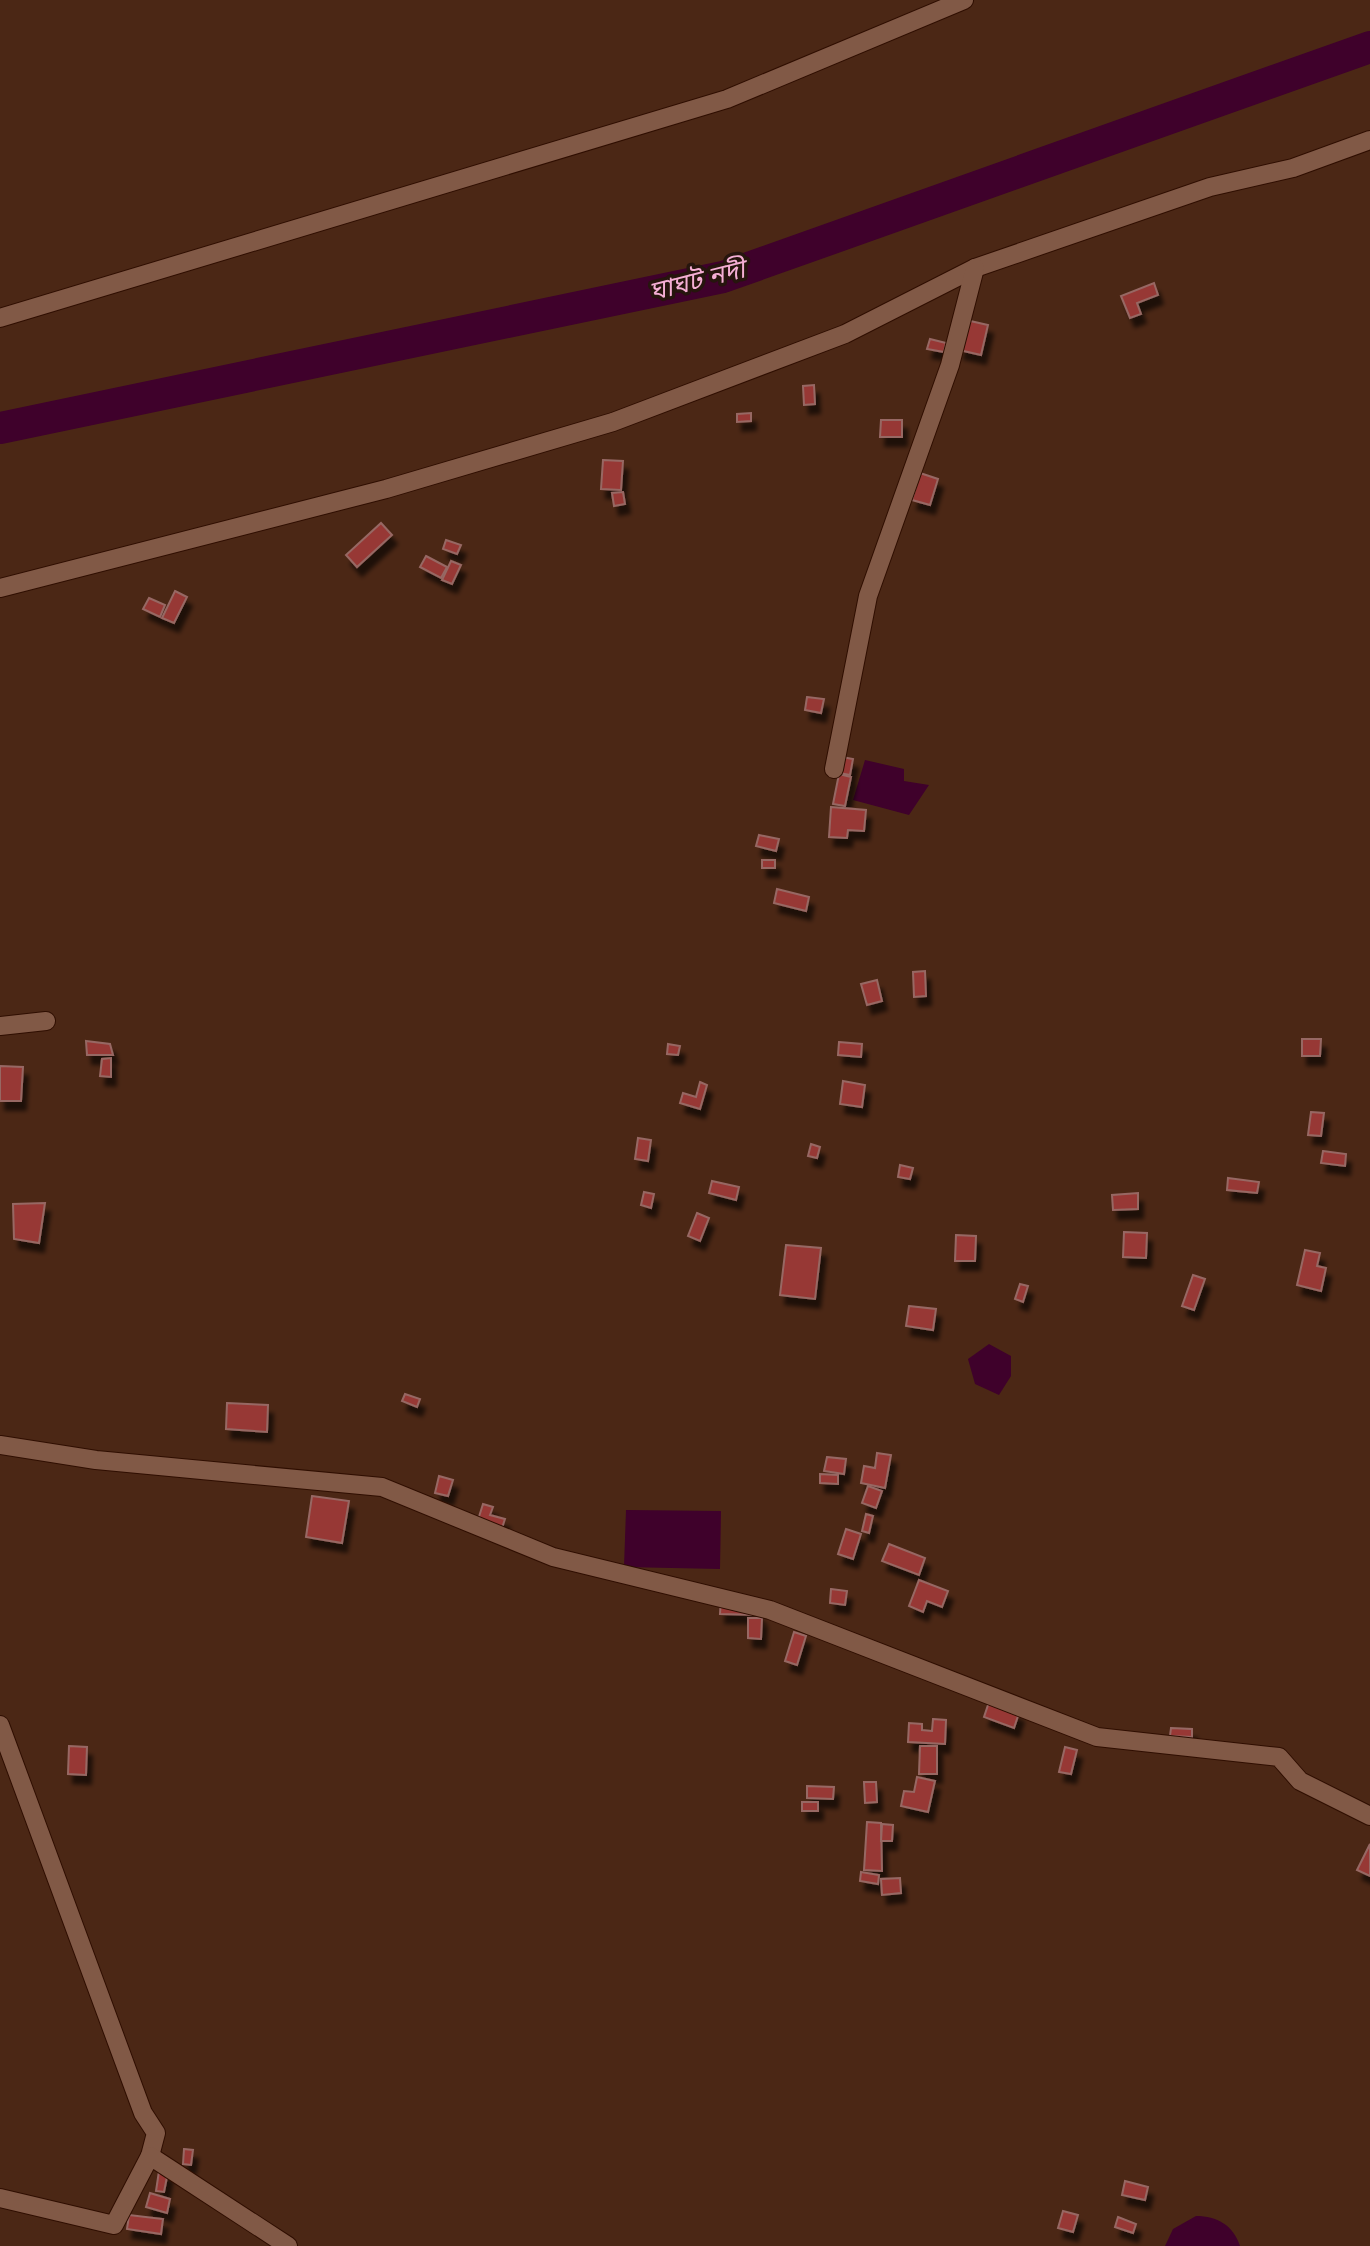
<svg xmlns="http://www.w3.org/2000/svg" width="1370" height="2246" viewBox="0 0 1370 2246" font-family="Inter,'Noto Sans Bengali',sans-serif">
<defs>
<filter id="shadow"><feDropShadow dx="5" dy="9" stdDeviation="2" flood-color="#0009"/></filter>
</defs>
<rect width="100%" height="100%" fill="#4b2715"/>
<!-- water -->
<g fill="#3f012b">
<polygon points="865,760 904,769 904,781 929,785 909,815 853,800"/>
<polygon points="989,1344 1011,1356 1011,1376 999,1395 975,1384 968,1359"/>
<polygon points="626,1510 721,1511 720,1569 624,1567"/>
<path d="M 1196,2216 C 1217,2216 1233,2225 1240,2246 L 1165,2246 L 1173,2229 Z"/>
</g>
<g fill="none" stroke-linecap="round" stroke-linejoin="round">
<!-- river -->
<polyline stroke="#3f012b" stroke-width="32" points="0,428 723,277 1370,47"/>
</g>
<!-- building -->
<g fill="#973935" stroke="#976864" stroke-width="2" filter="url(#shadow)">
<polygon points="1154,283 1158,295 1137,303 1141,314 1130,318 1121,296"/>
<polygon points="966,320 988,325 981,355 959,350"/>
<polygon points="930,339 946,343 944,352 927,349"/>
<polygon points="814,385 815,404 804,405 803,386"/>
<polygon points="751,413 751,421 737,422 737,414"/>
<polygon points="881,420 902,420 902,437 880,437"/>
<polygon points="603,460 623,461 621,490 601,489"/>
<polygon points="920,473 938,479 930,505 912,500"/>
<polygon points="623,492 625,504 614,506 612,493"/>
<polygon points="381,523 392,535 357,567 346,555"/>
<polygon points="446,540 461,545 457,554 443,549"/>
<polygon points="426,556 447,567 441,578 420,567"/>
<polygon points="451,561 461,565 452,584 442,580"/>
<polygon points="175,591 187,597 174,623 162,618"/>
<polygon points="149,598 165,605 160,617 143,609"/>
<polygon points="807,697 824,699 821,713 805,710"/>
<polygon points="842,757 853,759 850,775 839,773"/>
<polygon points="839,774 851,777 845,806 833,804"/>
<polygon points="831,807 866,810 864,831 848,830 847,838 829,837"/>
<polygon points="759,835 779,839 776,851 756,846"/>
<rect x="762" y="860" width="13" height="8"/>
<polygon points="777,889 809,897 806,911 774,903"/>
<polygon points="925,971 926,996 914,997 913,972"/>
<polygon points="877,980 882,1001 867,1005 861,984"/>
<polygon points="1302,1039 1321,1039 1320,1056 1302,1056"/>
<polygon points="86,1041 110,1044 113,1055 87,1055"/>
<polygon points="839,1042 862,1044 861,1057 838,1055"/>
<polygon points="668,1044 680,1046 678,1055 667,1054"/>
<polygon points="111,1058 111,1077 100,1076 102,1059"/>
<polygon points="0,1066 23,1067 21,1101 0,1101"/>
<polygon points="843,1081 865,1085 862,1107 840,1104"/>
<polygon points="700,1082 707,1085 700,1109 680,1103 683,1093 696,1097"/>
<polygon points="1311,1112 1324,1113 1321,1136 1308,1135"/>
<polygon points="638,1138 651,1140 648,1161 635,1159"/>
<polygon points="811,1144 820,1147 817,1158 808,1156"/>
<polygon points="1323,1151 1346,1154 1345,1166 1321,1163"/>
<polygon points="900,1165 913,1168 910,1179 898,1177"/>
<polygon points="1228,1178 1259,1182 1257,1193 1227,1190"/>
<polygon points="712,1181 739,1187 736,1200 709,1193"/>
<polygon points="644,1192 654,1194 651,1208 641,1205"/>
<polygon points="1138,1193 1138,1209 1113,1210 1112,1195"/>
<polygon points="45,1203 39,1243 14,1239 13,1204"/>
<polygon points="697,1213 709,1218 700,1241 688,1236"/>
<polygon points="1124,1232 1147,1233 1146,1258 1123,1257"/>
<polygon points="956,1235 976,1236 975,1261 955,1261"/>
<polygon points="786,1245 821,1248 815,1299 780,1295"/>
<polygon points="1305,1250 1320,1253 1317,1266 1326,1268 1321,1291 1297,1285"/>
<polygon points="1193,1275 1205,1279 1194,1310 1182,1306"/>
<polygon points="1020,1284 1028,1286 1023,1302 1015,1299"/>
<polygon points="909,1306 936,1309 933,1330 906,1326"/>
<polygon points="405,1394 420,1399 417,1407 402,1401"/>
<polygon points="227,1403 268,1405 267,1432 226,1429"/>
<polygon points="877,1453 891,1455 885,1488 861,1483 864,1466 875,1468"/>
<polygon points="827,1457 846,1459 844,1474 824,1471"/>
<polygon points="820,1474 838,1475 838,1484 820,1483"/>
<polygon points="439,1476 453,1480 448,1496 435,1493"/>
<polygon points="868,1486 882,1491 876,1508 862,1503"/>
<polygon points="312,1496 349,1501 342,1543 306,1537"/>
<polygon points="483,1504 493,1507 490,1515 505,1519 501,1531 477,1523"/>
<polygon points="866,1514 873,1516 869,1533 862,1531"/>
<polygon points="846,1529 861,1534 853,1559 838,1554"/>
<polygon points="889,1544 925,1558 919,1575 882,1561"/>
<polygon points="919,1580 948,1591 942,1607 927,1601 923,1612 909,1606"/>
<polygon points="831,1589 847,1591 845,1605 830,1603"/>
<polygon points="721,1598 762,1615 720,1614"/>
<polygon points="748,1618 762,1618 761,1639 748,1638"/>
<polygon points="794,1632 806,1636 797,1665 785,1661"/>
<polygon points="989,1702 1019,1713 1014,1728 984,1717"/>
<polygon points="933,1719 946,1720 945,1744 908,1742 909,1723 922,1724 922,1730 932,1731"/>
<polygon points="1171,1728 1192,1729 1192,1737 1170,1736"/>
<polygon points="69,1746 87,1747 86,1775 68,1774"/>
<polygon points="920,1746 937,1746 937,1774 919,1774"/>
<polygon points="1065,1747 1077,1750 1071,1774 1059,1772"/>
<polygon points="917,1777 935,1781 928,1812 901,1806 904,1791 914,1792"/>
<polygon points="864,1782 876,1782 877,1802 865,1803"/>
<polygon points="807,1786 834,1787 833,1799 807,1798"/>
<rect x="802" y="1802" width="16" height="9"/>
<polygon points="867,1822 881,1823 882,1871 864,1870"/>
<polygon points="882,1824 893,1825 892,1841 881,1841"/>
<polygon points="1370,1844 1370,1876 1357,1870"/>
<polygon points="861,1872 879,1875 878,1884 860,1881"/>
<polygon points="900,1878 901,1893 882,1895 881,1879"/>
<polygon points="184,2149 193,2150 191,2165 183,2164"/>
<polygon points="159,2171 168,2172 164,2192 156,2191"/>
<polygon points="1125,2181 1148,2187 1145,2200 1122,2195"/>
<polygon points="150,2193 170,2199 167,2213 146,2207"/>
<polygon points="1063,2211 1078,2215 1073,2232 1058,2228"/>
<polygon points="129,2215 163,2219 161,2234 127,2229"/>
<polygon points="1118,2217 1136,2224 1133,2233 1115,2227"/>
</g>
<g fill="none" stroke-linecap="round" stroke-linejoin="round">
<!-- minor casing -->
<g stroke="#2f0e00" stroke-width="20">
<g id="minor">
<polyline points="0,318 727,99 964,0"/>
<polyline points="0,588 386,489 613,422 845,334 975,268 1210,187 1293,168 1370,140"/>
<polyline points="834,769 868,596 950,365 975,268"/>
<polyline points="0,1026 46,1021"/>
<polyline points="0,1445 96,1460 382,1487 553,1557 770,1610 1097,1737 1279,1757 1300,1781 1370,1816"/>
<polyline points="0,1725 143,2113 156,2133 150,2156"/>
<polyline points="0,2198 114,2225 150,2156 288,2246"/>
</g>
</g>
<!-- minor -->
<use href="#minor" stroke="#815946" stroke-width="18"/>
</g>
<g text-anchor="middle" stroke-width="7" stroke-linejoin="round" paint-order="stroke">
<!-- water labels -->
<g font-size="26" font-style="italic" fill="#f4aed4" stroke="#26150d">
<text transform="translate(697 280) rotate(-14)" y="9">ঘাঘট নদী</text>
</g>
</g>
</svg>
